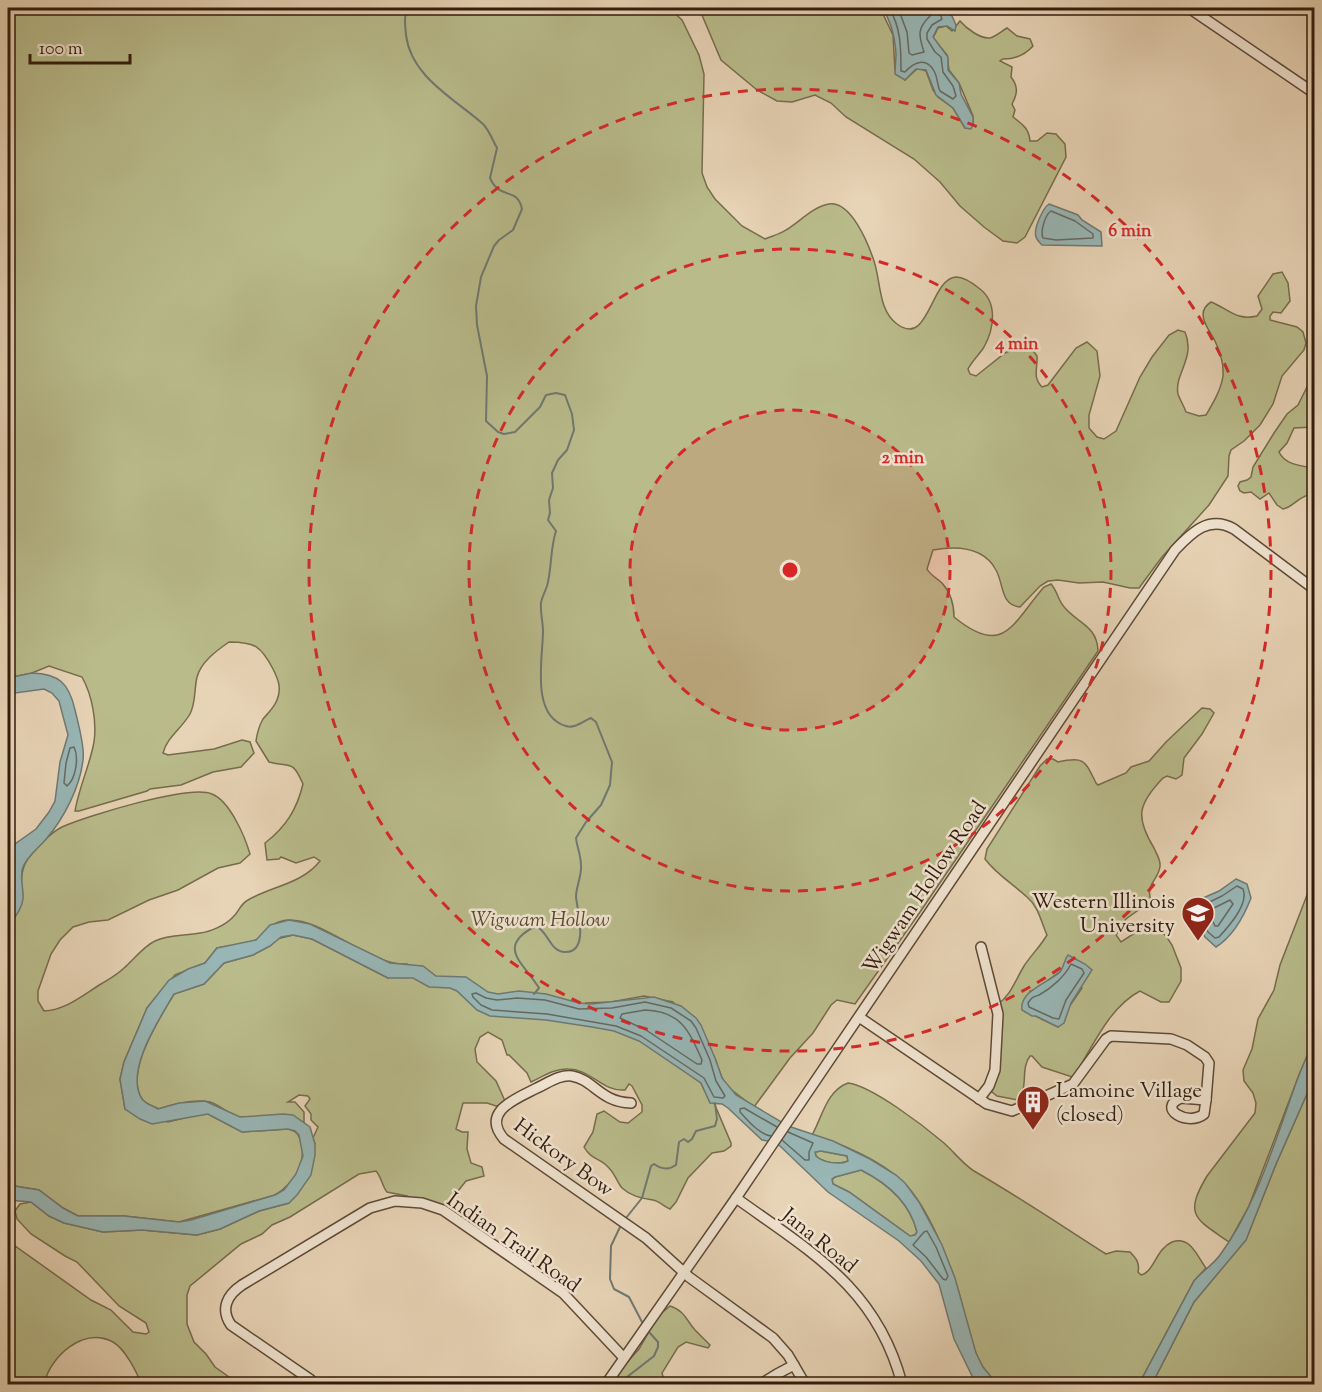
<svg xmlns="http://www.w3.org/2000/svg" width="1322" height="1392" viewBox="0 0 1322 1392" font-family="'Sorts Mill Goudy',serif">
<rect width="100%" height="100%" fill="#e7d3b5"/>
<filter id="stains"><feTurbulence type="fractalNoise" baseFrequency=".00333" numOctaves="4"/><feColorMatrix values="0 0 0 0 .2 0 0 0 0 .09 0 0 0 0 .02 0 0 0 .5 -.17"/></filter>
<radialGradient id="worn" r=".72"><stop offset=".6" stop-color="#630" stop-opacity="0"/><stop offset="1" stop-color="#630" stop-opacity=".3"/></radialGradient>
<!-- green -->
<g fill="#b9bb8b" stroke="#766c4c" stroke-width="1.5" fill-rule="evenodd">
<path d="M 8,8 L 669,8 L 682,20 L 699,55 L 704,74 L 702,173 L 707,187 L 715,199 L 742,226 L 765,239 C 772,236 780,234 786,230 C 798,223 814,206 829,204 C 851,201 868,243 874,261 C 881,282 878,310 897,324 C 929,348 930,279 956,277 C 964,277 974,284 980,289 C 998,303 994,329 984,347 C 979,355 972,361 968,369 L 970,374 L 976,376 L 1005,353 L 1023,345 L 1031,348 L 1037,356 C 1038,368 1032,377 1042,387 L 1048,385 L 1076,348 L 1087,342 L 1097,351 L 1100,376 L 1089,415 L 1089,428 L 1097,437 L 1104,439 L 1116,431 L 1140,377 L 1152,357 L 1169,335 L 1178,330 L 1185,332 C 1196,358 1174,374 1178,394 C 1180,400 1184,406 1186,412 L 1199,416 L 1206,415 C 1213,403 1221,390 1223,376 C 1224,364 1219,349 1214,339 C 1207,327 1195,312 1211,302 C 1229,309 1236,321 1257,316 L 1262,309 L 1258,296 L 1273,274 L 1282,272 L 1288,283 L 1290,301 L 1281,313 L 1273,312 L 1270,316 L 1270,320 L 1297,327 L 1303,332 L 1306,343 L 1304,350 L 1282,376 L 1273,404 L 1260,425 L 1244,441 L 1231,450 L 1229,456 L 1228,476 L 1209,505 L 1162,557 L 1139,588 L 1130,588 L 1103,582 L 1079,583 L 1058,580 L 1048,581 L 1040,586 L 1020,607 C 1000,605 1004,584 996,570 C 983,546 956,546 933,550 L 927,569 C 931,576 937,578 942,583 C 951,593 954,605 954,617 C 1004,658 1012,624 1044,587 L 1051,584 C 1058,592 1058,601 1065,608 C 1079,624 1097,626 1098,651 L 918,915 L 855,1004 L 837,1000 L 831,1005 L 813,1033 L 790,1058 L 754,1107 L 729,1088 L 722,1078 L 715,1058 L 673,1002 L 644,996 L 611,1002 L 585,1003 L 659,1040 L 693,1077 L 701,1083 L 710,1102 L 714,1103 L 731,1143 L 731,1146 L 724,1151 L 712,1153 L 688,1178 L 676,1202 L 670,1209 C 665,1207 659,1201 653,1200 C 642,1198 632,1197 622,1188 C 617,1182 615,1174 609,1168 C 600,1157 592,1161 584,1147 L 593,1132 L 597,1114 L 604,1111 L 620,1122 L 628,1123 L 642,1112 L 642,1105 L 632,1086 L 629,1084 L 625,1090 C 602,1092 591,1069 568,1069 C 555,1068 542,1077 531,1082 L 527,1073 L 509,1055 L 507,1055 L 502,1040 L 488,1032 L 480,1037 L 475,1049 L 477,1062 L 496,1081 L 505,1101 L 501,1105 L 496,1106 L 487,1103 L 463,1103 L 456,1129 L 462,1132 L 468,1132 L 467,1149 L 471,1163 L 482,1167 L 484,1176 L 466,1181 L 454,1196 L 439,1209 L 407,1196 L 387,1192 C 382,1186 382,1178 376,1171 L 359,1174 L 290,1217 L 272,1225 L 262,1234 L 241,1244 L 190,1286 L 187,1295 L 187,1324 L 194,1342 L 206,1354 L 215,1367 L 239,1384 L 204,1384 L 192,1380 L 185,1384 L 141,1384 C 137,1372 125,1349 113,1342 C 83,1326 50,1357 44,1384 L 8,1384 L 8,1241 L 91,1300 L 111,1310 L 133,1332 L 146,1334 L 149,1332 L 146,1323 L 119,1306 L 77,1262 L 65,1256 L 31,1234 L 17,1219 L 15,1211 L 20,1204 L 31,1202 L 49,1216 L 64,1223 L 103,1232 L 142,1230 L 197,1235 L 220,1229 L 259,1211 L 289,1203 L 315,1144 L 313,1138 L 318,1127 L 311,1120 L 311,1114 L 305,1106 L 310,1099 L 308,1096 L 299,1095 L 288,1102 L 295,1102 L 304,1112 L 304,1123 C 279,1107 265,1121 240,1117 C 229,1115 220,1105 210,1102 C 194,1099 174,1104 159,1109 C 153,1106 146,1105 142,1099 C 124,1072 160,1018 174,994 L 204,984 L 224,963 L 253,955 L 270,946 L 277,939 L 293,935 L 312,939 L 388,978 L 406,964 C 370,966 323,918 288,920 C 270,922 270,930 258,939 C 250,944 226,946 217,948 L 205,963 L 175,975 L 147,1008 L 124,1062 L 120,1079 L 125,1109 L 168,1122 L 200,1114 L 208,1114 L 242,1132 L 288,1129 C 296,1131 299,1134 301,1142 C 307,1163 293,1184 275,1195 L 179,1222 L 124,1216 L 78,1216 L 63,1208 L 39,1190 L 8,1185 L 8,926 C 12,921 18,914 20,907 C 23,889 17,870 31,855 C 40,845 50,833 62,827 C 87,816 190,784 212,794 C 230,801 245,837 250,854 L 240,863 L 218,868 L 178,890 L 149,900 L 108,920 L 89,922 L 73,927 L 60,940 L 51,954 L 38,991 L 38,1001 L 44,1011 C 66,1010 83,995 101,984 C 109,979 117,975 124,968 C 133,960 144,946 155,941 C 169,934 185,936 200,933 C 210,932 226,925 233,917 C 239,912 240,904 248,900 C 272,886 302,884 320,861 L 314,857 L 296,863 L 281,857 L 279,859 L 267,860 L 265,843 C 286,827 297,809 303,784 C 292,759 291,768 269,762 L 256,741 C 257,734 259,726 263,719 C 268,713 274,708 277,700 C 282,688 278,679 273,669 C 261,646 255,642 229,642 C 216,651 201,662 197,677 C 194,690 196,702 190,714 C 182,728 167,737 163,753 L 168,755 L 214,749 L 242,740 L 250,742 L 254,753 L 241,767 L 213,772 L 181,785 L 150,789 L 147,791 L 79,811 L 75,811 C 79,787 90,765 94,742 C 97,721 92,695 82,677 L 49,666 L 32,673 L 8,678 Z"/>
<path d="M 699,8 L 836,8 L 838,12 L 850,11 L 852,8 L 880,8 L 893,35 L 895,70 L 905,80 L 918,68 L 926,71 L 933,90 L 938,97 L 953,108 L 965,128 L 973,124 L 973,116 L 959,83 L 949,70 L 947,55 L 933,38 L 938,28 L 946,26 L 952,31 L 960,21 C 966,28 980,39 990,38 C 995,37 1002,31 1007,28 L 1017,36 L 1030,39 L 1033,46 C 1025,55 1015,59 1003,59 L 1000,61 L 1012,67 L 1011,77 C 1018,86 1018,93 1012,104 L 1015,110 L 1013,117 C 1022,124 1029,128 1030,141 L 1037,141 L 1047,133 L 1056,134 L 1065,144 L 1066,157 L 1025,237 L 1017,243 L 1003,241 L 984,227 L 960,206 L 940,182 L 914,159 L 846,117 L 831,103 L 815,95 L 792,102 L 777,101 L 757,90 L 721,60 Z"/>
<path d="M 1308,385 L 1314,388 L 1314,427 L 1294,428 L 1287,443 L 1279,452 C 1285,465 1302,466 1314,468 L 1314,505 L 1309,495 C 1298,497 1293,507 1283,509 L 1277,505 L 1269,493 L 1260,499 L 1251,492 L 1244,493 L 1240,491 L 1238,486 L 1240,482 L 1247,480 L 1251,477 L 1253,467 L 1274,433 L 1287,414 L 1298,405 Z"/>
<path d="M 1202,708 L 1210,709 L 1214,713 L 1202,734 L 1184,758 L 1182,775 L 1176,779 L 1167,776 L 1163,778 C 1138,804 1135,817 1154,848 C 1156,853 1161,860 1160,866 C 1159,880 1145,883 1151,901 L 1126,919 L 1116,935 L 1121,942 L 1144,927 L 1159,930 L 1166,936 L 1172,945 L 1181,968 L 1181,981 L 1169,1002 L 1161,1002 L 1140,991 C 1111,1006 1094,1043 1078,1070 L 1072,1077 L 1042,1067 L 1032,1056 L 1030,1056 C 1020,1069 1029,1087 1018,1100 L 997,1096 L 987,1088 L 989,1086 L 997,1005 C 1011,995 1015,981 1024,966 C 1031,955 1040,947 1047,935 C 1041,922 1039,907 1027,897 C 1013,884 997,875 985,859 L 987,849 L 1040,766 L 1047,759 L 1053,759 L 1058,762 C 1085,756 1085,761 1096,783 L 1098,785 L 1126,773 L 1131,767 L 1149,761 L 1166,742 ZM 1064,966 L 1082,988 L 1069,1007 L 1064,1022 L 1058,1027 L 1025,1011 L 1030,991 L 1036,989 L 1062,970 Z"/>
<path d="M 1314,877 L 1314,1046 L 1307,1056 L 1299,1075 L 1249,1206 L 1229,1242 C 1196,1219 1183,1216 1207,1176 L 1255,1113 L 1256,1103 L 1253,1093 L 1244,1081 L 1243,1070 L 1252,1049 L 1258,1019 L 1274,990 L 1280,965 Z"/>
<polygon points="1314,1078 1314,1384 1152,1384 1194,1302 1246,1239 1276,1164"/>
<path d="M 848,1083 C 872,1086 924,1126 944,1143 C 954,1152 963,1164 974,1171 C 1019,1197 1062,1226 1106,1254 L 1116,1251 L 1130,1252 C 1136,1258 1140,1263 1138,1272 L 1141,1275 C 1154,1272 1156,1249 1172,1242 C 1190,1235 1197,1256 1206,1268 L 1194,1281 L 1139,1384 L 997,1384 C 993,1379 987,1373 983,1367 C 970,1346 966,1317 959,1293 C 950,1262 927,1205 904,1183 C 882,1161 841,1143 812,1135 C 822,1118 826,1091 848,1083 Z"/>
<path d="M 821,1151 L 847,1156 L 848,1161 C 840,1165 823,1163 816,1156 L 815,1152 Z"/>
<path d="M 861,1170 C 887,1183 910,1203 917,1232 L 915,1235 L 910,1236 L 849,1192 L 833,1184 L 832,1180 L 835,1177 Z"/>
<path d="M 670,1306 C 684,1310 687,1321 695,1330 C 700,1335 705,1340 710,1345 L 708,1348 L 686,1342 L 678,1347 L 662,1373 L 665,1384 L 612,1384 L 622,1368 L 639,1349 L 658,1316 Z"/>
</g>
<!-- water -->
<g fill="#98b6b5" stroke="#6f7872" stroke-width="1.5" fill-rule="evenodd">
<path d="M 882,8 L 943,8 L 952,16 L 956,25 L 955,31 L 947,26 L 938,27 L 933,37 L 948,57 L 948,70 L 959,83 L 961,94 L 973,117 L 973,124 L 971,129 L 965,128 L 953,108 L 936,95 L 926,70 L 916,69 L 905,80 L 895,74 C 895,67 896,61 896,54 C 895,38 891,21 882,8 Z"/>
<path d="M 1049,204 L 1078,215 L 1082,220 L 1101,232 L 1102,246 L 1042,245 C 1040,243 1037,240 1036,237 C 1033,229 1043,208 1049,204 Z"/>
<path d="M 32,673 C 59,674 69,683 75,710 C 78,723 85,747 83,760 C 80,787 64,818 47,838 C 39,848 28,855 23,867 C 19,877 24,888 23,899 C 22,909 14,919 8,926 L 8,892 L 11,876 L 11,852 L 15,844 L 36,829 L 49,812 L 55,801 L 60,762 L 68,735 L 59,701 L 52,693 L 44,689 L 8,694 L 8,678 Z"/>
<path d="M 1236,879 L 1247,884 L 1251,898 C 1244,916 1232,937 1216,947 L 1205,937 L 1187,905 L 1219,891 Z"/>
<path d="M 289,920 L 310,924 L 390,963 L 423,966 L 436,976 L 466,977 L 488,992 L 498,994 L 519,991 L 546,994 L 579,1003 L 591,1004 L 654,997 L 681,1006 L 696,1018 L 701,1025 L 715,1058 L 722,1078 L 736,1095 L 788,1126 L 833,1141 L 870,1159 L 896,1175 L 905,1183 L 919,1202 L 942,1245 L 955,1278 L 976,1353 L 983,1367 L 997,1384 L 976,1384 L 954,1339 L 939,1284 L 921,1261 L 899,1241 L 828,1192 L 780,1146 L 774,1142 L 762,1140 L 728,1108 L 722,1104 L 710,1103 L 701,1083 L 639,1041 L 614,1031 L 592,1027 L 546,1020 L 490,1016 L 477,1010 L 457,991 L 450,988 L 429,987 L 413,978 L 388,978 L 312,939 L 293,935 L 281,937 L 270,946 L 253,955 L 224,963 L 204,984 L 174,994 C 160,1018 124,1071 142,1099 C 146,1104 153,1106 158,1109 L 179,1103 L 205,1101 L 240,1117 L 283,1114 L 293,1115 L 310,1127 L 315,1144 L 315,1155 L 311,1175 L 297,1195 L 289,1203 L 259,1211 L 220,1229 L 197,1235 L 142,1230 L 103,1232 L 64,1223 L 49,1216 L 31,1202 L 8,1200 L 8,1185 L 39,1190 L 63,1208 L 78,1216 L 124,1216 L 179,1222 L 191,1220 L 275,1195 L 284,1190 L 296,1174 L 303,1156 L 299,1135 L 295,1131 L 288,1129 L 242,1132 L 208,1114 L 152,1124 L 140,1119 L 125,1109 L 120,1079 L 124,1062 L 147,1008 L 169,980 L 188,969 L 205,963 L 217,948 L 256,940 L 270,925 ZM 821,1151 L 847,1156 L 848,1161 C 840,1165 823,1163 816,1156 L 815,1152 ZM 861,1170 C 887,1183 910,1203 917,1232 L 915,1235 L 910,1236 L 849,1192 L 833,1184 L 832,1179 L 835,1177 Z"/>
<path d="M 1068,955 L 1085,964 L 1092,970 L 1071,1003 L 1064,1023 L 1058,1027 L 1036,1016 L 1032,1016 L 1022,1010 C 1019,991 1048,983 1060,972 C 1064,967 1064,960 1068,955 Z"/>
<path d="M 1314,1046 L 1314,1078 L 1276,1164 L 1246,1240 L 1194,1302 L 1152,1384 L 1139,1384 L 1194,1281 C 1202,1271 1213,1265 1220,1255 C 1258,1204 1277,1134 1299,1075 L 1307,1056 Z"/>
</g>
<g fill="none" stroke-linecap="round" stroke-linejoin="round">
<!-- shore -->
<g stroke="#656961" stroke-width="1.5">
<path d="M 889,8 C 901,27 901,49 901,71 L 905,72 C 914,62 926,57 934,71 C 938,78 937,85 940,91 L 953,99 L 956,96 L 953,86 L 943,72 L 941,57 L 935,52 L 927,39 L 927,33 L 932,25 L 942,19 L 938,8"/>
<path d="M 898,8 L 907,32 L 909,53 L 912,55 L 924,52 C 919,36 916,29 931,15 L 930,8"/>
<path d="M 1051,211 L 1075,221 L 1093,234 L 1093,238 L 1056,240 L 1043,238 C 1040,232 1045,215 1051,211 Z"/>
<path d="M 74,747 C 79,757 76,779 67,786 L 64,783 L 66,763 L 70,748 Z"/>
<path d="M 1237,886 L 1243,889 C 1249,904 1229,926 1219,937 L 1215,938 L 1208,932 L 1197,908 L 1222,896 Z"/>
<polygon points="1230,900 1233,904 1218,926 1215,926 1208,911"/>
<path d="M 1071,964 L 1082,969 L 1084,973 L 1066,1000 L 1059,1019 L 1053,1018 L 1029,1007 L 1028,1003 C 1032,997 1033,997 1039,995 C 1052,988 1065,976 1071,964 Z"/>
<polygon points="476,993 486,998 497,1000 517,998 545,1000 579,1009 612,1008 645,1002 671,1008 691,1021 696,1028 710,1060 716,1081 725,1096 723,1098 714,1097 704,1078 641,1036 616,1026 547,1014 492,1010 481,1005 473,997 472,994"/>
<path d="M 645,1010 C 681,1011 689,1031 702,1060 L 701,1064 L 697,1064 L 646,1030 L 620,1018 L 622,1014 Z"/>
<path d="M 771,1136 C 759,1134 748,1121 740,1112 L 740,1109 L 744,1108 L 777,1127"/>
<polyline points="782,1140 805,1160 809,1160 809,1152 813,1143 788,1132"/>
<polygon points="927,1231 936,1247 948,1276 946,1280 943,1279 926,1257 913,1245 924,1232"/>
</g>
<!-- stream -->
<g stroke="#6f7872" stroke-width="2">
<path d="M 407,8 C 404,17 405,24 406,35 C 411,77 455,99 483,124 C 489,130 493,141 497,148 L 490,178 C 500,201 517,186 522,209 L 513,230 L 499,240 L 494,246 L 481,277 L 476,306 L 477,325 L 487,376 L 486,421 L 498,432 L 504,434 L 515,432 L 540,407 L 546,395 L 556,393 L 565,395 L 572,414 L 574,430 L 567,450 L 558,460 L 552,473 L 553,488 L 549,500 L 550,513 L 548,520 L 556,531 C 550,549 552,568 547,586 C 545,592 542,597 541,603 C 540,612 543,622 543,631 C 543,657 530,716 566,726 C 575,729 583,721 591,718 L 596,722 L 612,762 L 610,785 L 601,805 L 586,822 L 576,838 C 577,847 581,856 581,865 C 582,876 576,886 576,897 C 577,909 590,953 565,952 C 550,952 548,931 536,926 C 494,947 525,964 539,988 L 534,994"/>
<path d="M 626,1218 L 642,1198 L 651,1166 L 654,1164 C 661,1169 669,1170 676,1165 L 679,1142 L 684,1139 L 688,1142 L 692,1139 L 696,1131 L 715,1126 L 717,1119 L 715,1103"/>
<polyline points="620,1227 611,1246 610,1279 614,1289 629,1297 642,1322"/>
<polyline points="618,1384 654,1356 658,1347 658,1342 649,1332"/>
</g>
<!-- minor casing -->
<g stroke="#5f4a37" stroke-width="12">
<g id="minor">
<polyline points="1189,8 1314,93"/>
<polyline points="859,1017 987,1104 1012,1111 1073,1084 1106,1039 1111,1036 1171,1039 1187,1045 1205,1057 1209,1063 1206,1100"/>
<path d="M 1181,1098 L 1206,1100 L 1204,1114 C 1188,1127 1156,1108 1181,1098 Z"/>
<polyline points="979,1099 989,1086 995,1070 998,1014 981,947"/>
<path d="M 631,1103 C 600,1102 594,1080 572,1076 C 560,1074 548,1083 537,1088 C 518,1098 480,1111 504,1139 L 646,1238 L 689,1277 L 773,1338 L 788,1355 L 805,1384"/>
<path d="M 736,1198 C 811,1252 877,1288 902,1384"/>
<path d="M 311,1380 L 231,1325 C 220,1309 227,1295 242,1285 L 370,1208 L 395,1201 L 422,1203 L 443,1210 L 563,1293 L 624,1358"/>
<path d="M 606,1384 L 736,1198 L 1175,550 C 1192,532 1209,515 1234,529 L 1314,589"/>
<polyline points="761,1384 777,1374 794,1365"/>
</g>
</g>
<!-- minor -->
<use href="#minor" stroke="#efe2cf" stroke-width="9"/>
</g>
<!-- distance rings -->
<circle cx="790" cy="570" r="160" fill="#d62828" fill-opacity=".12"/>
<g fill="none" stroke="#d62828" stroke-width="3" stroke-dasharray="10 8">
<circle cx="790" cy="570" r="160"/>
<circle cx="790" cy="570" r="321"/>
<circle cx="790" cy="570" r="481"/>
</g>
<!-- icons -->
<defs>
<g id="university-pin" transform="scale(1.725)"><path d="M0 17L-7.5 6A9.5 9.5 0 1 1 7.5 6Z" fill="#8f2418" stroke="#efe2cf"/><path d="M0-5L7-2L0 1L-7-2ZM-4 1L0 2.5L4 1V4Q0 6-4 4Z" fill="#fff"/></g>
<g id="building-pin" transform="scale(1.725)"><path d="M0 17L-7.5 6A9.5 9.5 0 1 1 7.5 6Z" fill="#8f2418" stroke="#efe2cf"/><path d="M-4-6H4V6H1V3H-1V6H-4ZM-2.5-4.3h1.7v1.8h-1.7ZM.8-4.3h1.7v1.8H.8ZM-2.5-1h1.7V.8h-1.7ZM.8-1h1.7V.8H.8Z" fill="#fff"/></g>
</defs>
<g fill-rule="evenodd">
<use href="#university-pin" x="1198" y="913"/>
<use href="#building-pin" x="1033" y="1102"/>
</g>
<g text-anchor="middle" stroke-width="5" stroke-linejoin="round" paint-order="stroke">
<!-- street labels -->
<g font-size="21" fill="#321c0d" stroke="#efe2cf">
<text transform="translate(924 887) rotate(-56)" y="7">Wigwam Hollow Road</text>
<text transform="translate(564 1157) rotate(36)" y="7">Hickory Bow</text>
<text transform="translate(820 1240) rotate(39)" y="7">Jana Road</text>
<text transform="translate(514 1242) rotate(35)" y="7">Indian Trail Road</text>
</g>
<!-- poi labels -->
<g font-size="21" fill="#321c0d" stroke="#efe2cf" text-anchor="end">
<text x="1175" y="908">Western Illinois<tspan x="1175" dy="24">University</tspan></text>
<text x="1056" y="1097" text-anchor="start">Lamoine Village<tspan x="1056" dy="24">(closed)</tspan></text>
</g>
<!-- park labels -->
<g font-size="21" font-style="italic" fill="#5a4c33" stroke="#efe2cf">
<text x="540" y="926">Wigwam Hollow</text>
</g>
</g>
<circle cx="790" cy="570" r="9" fill="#d62828" stroke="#efe2cf" stroke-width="3"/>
<g font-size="18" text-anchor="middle" font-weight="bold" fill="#d62828" stroke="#efe2cf" stroke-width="5" stroke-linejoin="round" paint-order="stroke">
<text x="1130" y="236">6 min</text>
<text x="1017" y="349">4 min</text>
<text x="903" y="463">2 min</text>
</g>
<!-- margin -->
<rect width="1322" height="1392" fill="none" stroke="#e7d3b5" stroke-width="30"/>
<rect x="9" y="9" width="1304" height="1374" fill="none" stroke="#321c0d" stroke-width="3"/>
<rect x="15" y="15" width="1292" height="1362" fill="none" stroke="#321c0d" stroke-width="1.5"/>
<!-- scale -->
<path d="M30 54v9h100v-9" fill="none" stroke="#321c0d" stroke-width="3"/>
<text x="39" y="54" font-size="18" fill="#321c0d" stroke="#efe2cf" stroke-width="4.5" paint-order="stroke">100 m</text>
<rect width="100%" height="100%" filter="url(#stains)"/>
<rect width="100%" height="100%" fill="url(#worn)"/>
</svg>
